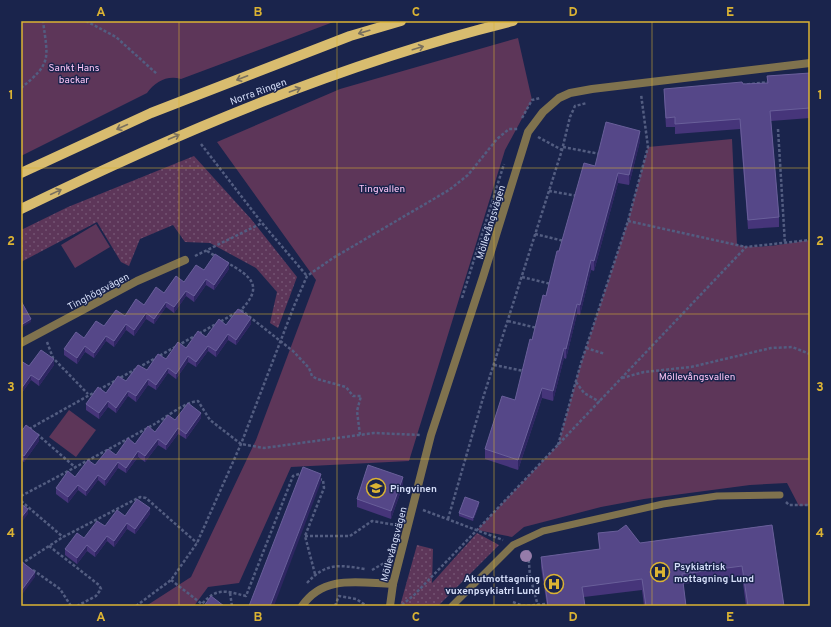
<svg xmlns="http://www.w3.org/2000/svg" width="831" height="627" viewBox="0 0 831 627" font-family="Overpass,sans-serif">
<defs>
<pattern id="grass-dots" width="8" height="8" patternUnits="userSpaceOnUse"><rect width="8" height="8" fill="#5d3659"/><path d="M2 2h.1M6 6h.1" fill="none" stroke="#735372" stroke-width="1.8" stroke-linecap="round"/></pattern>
</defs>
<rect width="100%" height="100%" fill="#1a244c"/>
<!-- grass -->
<g fill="url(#grass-dots)">
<polygon points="194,156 251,219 297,277 278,328 270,323 277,292 256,268 210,243 185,242 173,225 140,239 129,266 121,262 97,222 21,262 21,230 68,207"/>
<polygon points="477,533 499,545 438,606 400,606 417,545 433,549 432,583"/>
</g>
<!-- park -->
<g fill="#5d3659">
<path d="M 21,21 L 336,21 L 181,79 C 167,75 155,82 147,93 L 21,156 Z"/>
<polygon points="518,38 532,100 505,150 409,461 291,467 239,583 208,587 194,606 146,606 191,577 256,440 316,280 217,142 340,89"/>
<path d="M 732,139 L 737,245 C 760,250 787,243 810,240 L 810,505 L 799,506 L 787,483 L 750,485 L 644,499 L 601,507 L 524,527 L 512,537 L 477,530 L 558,445 L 581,363 L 628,221 L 648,147 Z"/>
<polygon points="96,224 110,247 75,268 61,245"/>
<polygon points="69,410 96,430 76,457 49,437"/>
</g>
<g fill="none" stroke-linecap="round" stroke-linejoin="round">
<!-- path -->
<g stroke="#535d81" stroke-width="2.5" stroke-dasharray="3 2" stroke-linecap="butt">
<polyline points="86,21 116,37 157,74"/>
<polyline points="742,85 769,82"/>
<path d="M 21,88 C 52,63 48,59 43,21"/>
<polyline points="522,118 532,100 540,98"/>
<polyline points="778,129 785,244"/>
<polyline points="538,137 562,150"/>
<polyline points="201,144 262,223 307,276"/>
<polyline points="563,147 600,154"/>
<polyline points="549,191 578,196"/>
<polyline points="628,221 746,247"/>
<polyline points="535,234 564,241"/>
<polyline points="207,251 217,257"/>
<polyline points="195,256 262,223"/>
<polyline points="522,277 551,284"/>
<polyline points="462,298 504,164"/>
<polyline points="241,310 293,351 309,368 312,376 317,379 346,387 353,396 361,396 357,411 360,435"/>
<polyline points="508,321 537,328"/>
<polyline points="47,342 53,358 88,394"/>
<polyline points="586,348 605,354"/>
<polyline points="494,365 524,371"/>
<polyline points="622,378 644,372 691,367 771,348 792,347 810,354"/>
<polyline points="576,382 584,393 600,402"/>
<path d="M 29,429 L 241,310 C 265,285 250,276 226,262"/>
<polyline points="37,434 76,468"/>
<polyline points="558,445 581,363 628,221 648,147 641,94"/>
<path d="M 21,496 C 65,473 109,449 153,425 C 165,418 185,402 198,401 L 210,420 L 241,444 L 264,448 L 374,433 L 421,435"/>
<polyline points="21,501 63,537"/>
<polyline points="786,502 789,505 810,505"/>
<polyline points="423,510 503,540"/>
<polyline points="448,519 483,398 562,150 570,117 575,106 587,103"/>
<polyline points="305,536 350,536 372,521 396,525"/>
<polyline points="49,546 99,585 101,589 96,596 77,606"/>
<polyline points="528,550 530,576 538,606"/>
<polyline points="21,564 63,537 140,497 146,498 197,543"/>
<polyline points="33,570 60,589 71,606"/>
<polyline points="372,570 386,562"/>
<polyline points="315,574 305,536 324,488 323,480 318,479"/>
<path d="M 171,580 L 202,604 C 217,587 225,591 246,596 L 293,476 L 302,473"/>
<path d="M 307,583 C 326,562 340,565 365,569"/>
<polyline points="230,593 232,606"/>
<polyline points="513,602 523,606 546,604"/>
<polyline points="402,605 414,595 477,530 746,247 810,240"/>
<polyline points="136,606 171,580 197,543 241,444 294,306 307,276 333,258 449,190 468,175 497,139 509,129 519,129"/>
<polyline points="335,606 339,596 356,599 367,606"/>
</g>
<!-- service -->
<polyline stroke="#7f724e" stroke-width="7" points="452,606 513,545 543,531 663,504 717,496 780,495"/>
<!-- minor -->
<g stroke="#7f724e" stroke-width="8">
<polyline points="21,343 137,281 185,260"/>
<path d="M 302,606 C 324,574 359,583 393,584"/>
<polyline points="390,606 393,584 431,435 483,277 528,132 543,112 559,98 570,93 592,89 810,63"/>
</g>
<!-- primary -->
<g stroke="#d8bc6f" stroke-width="10">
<polyline points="21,173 151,113 350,36 401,21"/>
<path d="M 21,209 C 179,132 342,63 513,21"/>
</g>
</g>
<!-- trees -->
<circle fill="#967ca9" cx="526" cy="556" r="6"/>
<!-- wall -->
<g fill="#46357a">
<polygon points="810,73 810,118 771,121 779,217 779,227 748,229 740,129 675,134 675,127 666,127 664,98 664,89 767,83 767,76"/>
<polygon points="640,141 629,185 618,183 594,271 591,270 580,315 577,314 566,359 564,358 553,401 542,398 518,470 485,459 485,449 515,400 532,340 559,251 595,166"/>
<polygon points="229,269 214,290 206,285 194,302 186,296 174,313 166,307 154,324 146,319 134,336 126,330 114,347 106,341 94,358 85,352 77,364 64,355 64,349 144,305 204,270"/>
<polygon points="251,324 236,345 228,340 216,357 208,351 196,367 188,362 176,379 168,373 156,390 148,385 136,402 128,396 116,413 108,407 99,419 86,410 86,404 166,359 226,325"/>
<polygon points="21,361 29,366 54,365 39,386 31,380 21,394"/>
<polygon points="201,418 186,439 178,434 166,450 158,445 145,462 138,457 126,473 118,468 105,486 98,480 86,496 78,490 68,503 56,494 56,488 135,444 175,420"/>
<polygon points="21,432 39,441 24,462 21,460"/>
<polygon points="403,485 391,519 357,507 357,499"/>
<polygon points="479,505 473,521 459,516 459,513"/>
<polygon points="150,514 135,534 127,529 114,547 107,541 95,557 87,551 77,564 65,555 65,549 105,526 125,516"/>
<polygon points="772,525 784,606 746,606 742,576 683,584 686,606 644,606 642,590 584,597 585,606 547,606 541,567 541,557 599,549 598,533 640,543"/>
</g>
<!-- shaded-wall -->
<g fill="#2e2662">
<polygon points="640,131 640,141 629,185 629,175"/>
<polygon points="618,173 618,183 594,271 594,261"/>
<polygon points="591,260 591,270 580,315 580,305"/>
<polygon points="229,263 229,269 214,290 214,285"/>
<polygon points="206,279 206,285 194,302 194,296"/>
<polygon points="186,291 186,296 174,313 174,307"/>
<polygon points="166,302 166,307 154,324 154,319"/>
<polygon points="577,304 577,314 566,359 566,349"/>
<polygon points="146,313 146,319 134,336 134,330"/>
<polygon points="251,318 251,324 236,345 236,340"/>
<polygon points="31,319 31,322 21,328 21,325"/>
<polygon points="126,324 126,330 114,347 114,341"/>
<polygon points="228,334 228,340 216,357 216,351"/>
<polygon points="106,336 106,341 94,358 94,353"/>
<polygon points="85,346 85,352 77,364 77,358"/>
<polygon points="208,346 208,351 196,367 196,362"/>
<polygon points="564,348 564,358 553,401 553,391"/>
<polygon points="188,356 188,362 176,379 176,374"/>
<polygon points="54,359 54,365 39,386 39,380"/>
<polygon points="168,368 168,373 156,390 156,385"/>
<polygon points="31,375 31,380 21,394 21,389"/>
<polygon points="148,379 148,385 136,402 136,396"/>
<polygon points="542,388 542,398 518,470 518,460"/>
<polygon points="128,391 128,396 116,413 116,408"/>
<polygon points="108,401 108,407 99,419 99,413"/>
<polygon points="201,413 201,418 186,439 186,434"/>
<polygon points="178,428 178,434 166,450 166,445"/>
<polygon points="39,435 39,441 24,462 24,456"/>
<polygon points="158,439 158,445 145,462 145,456"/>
<polygon points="138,451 138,457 126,473 126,468"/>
<polygon points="118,462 118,468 105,486 105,480"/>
<polygon points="321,474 321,482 274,606 270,606"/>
<polygon points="98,475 98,480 86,496 86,491"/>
<polygon points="403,477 403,485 391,519 391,511"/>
<polygon points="78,485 78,490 68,503 68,497"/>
<polygon points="479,502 479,505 473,521 473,518"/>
<polygon points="150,508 150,514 135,534 135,529"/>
<polygon points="28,509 28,514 21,523 21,518"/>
<polygon points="127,523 127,529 114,547 114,541"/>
<polygon points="107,536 107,541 95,557 95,552"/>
<polygon points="87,545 87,551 77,564 77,558"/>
<polygon points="35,572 35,577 21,596 21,591"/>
</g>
<!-- building -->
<g fill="#554788" stroke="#695f9a">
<polygon points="810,73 810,108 770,111 779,217 748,220 740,119 675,124 675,117 666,118 664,89 742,82 743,84 768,83 767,76"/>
<polygon points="606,122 640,131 629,175 618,173 594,261 591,260 580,305 577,304 566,349 564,348 553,391 542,388 518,460 485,449 502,396 515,400 530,339 532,340 543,295 546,296 557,251 559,251 584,163 595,166"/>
<polygon points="215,254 229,263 214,285 206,279 194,296 186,291 174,307 166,302 154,319 146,313 134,330 126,324 114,341 106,336 94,353 85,346 77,358 64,349 76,332 84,338 96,321 104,326 116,310 125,316 136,299 144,305 156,287 164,293 176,276 184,282 196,265 204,270"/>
<polygon points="21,301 31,319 21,325"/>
<polygon points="238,309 251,318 236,340 228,334 216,351 208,346 196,362 188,356 176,374 168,368 156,385 148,379 136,396 128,391 116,408 108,401 99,413 86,404 98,387 106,393 118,376 126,381 138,365 147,370 158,354 166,359 178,342 186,348 198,331 206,337 219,319 226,325"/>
<polygon points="41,350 54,359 39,380 31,375 21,389 21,361 29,366"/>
<polygon points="188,403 201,413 186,434 178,428 166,445 158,439 145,456 138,451 126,468 118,462 105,480 98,475 86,491 78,485 68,497 56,488 68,471 75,477 88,460 95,465 108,449 116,455 128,438 135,444 148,426 155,432 168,415 175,420"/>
<polygon points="26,425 39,435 24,456 21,454 21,432"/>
<polygon points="368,465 403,477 391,511 357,499"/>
<polygon points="303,467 321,474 270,606 249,606"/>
<polygon points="465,497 479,502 473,518 459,513"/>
<polygon points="137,499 150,508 135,529 127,523 114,541 107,536 95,552 87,545 77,558 65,549 77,533 84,538 97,521 105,526 117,510 125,516"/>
<polygon points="21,504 28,509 21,518"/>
<polygon points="626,525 640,543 772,525 784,606 748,606 742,566 682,574 686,606 646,606 642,579 582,587 585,606 548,606 541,557 600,549 598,533 618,531"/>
<polygon points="22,562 35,572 21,591 21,563"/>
<polygon points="211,596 224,606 204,606"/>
</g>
<!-- one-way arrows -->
<defs><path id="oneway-shaft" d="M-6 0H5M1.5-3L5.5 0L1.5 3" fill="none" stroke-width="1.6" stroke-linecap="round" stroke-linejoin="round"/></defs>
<g stroke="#79705e">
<use href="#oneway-shaft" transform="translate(364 32) rotate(164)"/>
<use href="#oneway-shaft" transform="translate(418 48) rotate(-17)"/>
<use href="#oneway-shaft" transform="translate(242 78) rotate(159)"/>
<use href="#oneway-shaft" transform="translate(295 90) rotate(-20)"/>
<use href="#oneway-shaft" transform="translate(122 127) rotate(156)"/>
<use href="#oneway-shaft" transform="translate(174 137) rotate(-23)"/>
<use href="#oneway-shaft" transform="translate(56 192) rotate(-25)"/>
</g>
<!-- grid -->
<path fill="none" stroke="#dbb333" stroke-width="1" stroke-opacity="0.55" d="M 179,21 L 179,606M 337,21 L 337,606M 494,21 L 494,606M 652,21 L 652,606M 21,168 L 810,168M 21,314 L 810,314M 21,459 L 810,459"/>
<!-- icons -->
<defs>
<g id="school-ring" transform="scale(1)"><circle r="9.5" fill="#1a244c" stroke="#dbb333" stroke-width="1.5"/><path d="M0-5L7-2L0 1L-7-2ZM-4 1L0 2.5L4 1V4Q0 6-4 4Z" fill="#dbb333"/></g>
<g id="hospital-ring" transform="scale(1)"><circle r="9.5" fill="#1a244c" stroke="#dbb333" stroke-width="1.5"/><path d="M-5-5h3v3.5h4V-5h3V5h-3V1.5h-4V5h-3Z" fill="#dbb333"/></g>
</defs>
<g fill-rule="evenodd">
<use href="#school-ring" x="376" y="488"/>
<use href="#hospital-ring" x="660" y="572"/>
<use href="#hospital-ring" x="554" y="584"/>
</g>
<g text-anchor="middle" stroke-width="3" stroke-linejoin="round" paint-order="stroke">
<!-- park labels -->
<g font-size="10" fill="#fcc4f5" stroke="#1a244c">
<text x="74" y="71">Sankt Hans<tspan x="74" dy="12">backar</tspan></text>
<text x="382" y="192">Tingvallen</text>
<text x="697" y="380">Möllevångsvallen</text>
</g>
<!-- street labels -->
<g font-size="10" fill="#d5def8" stroke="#1a244c">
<text transform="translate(258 91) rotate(-20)" y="4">Norra Ringen</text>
<text transform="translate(490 222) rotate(-73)" y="4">Möllevångsvägen</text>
<text transform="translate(98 291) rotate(-28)" y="4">Tinghögsvägen</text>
<text transform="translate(393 544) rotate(-75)" y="4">Möllevångsvägen</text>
</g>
<!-- poi labels -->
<g font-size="10" font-weight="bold" fill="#d5def8" stroke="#1a244c" text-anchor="start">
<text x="390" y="492">Pingvinen</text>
<text x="674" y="570">Psykiatrisk<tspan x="674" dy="12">mottagning Lund</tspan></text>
<text x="540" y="582" text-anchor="end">Akutmottagning<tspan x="540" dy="12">vuxenpsykiatri Lund</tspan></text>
</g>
</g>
<!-- border -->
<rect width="831" height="627" fill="none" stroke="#1a244c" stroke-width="44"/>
<rect x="22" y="22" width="787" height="583" fill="none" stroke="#dbb333" stroke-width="1.5"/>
<g font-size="13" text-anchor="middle" font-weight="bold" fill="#dbb333">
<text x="101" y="16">A</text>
<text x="258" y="16">B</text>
<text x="416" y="16">C</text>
<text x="573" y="16">D</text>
<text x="730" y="16">E</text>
<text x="11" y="99">1</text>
<text x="820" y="99">1</text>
<text x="11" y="245">2</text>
<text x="820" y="245">2</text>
<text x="11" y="391">3</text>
<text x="820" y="391">3</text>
<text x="11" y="537">4</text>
<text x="820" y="537">4</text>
<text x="101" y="621">A</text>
<text x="258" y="621">B</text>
<text x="416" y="621">C</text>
<text x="573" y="621">D</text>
<text x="730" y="621">E</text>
</g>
</svg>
